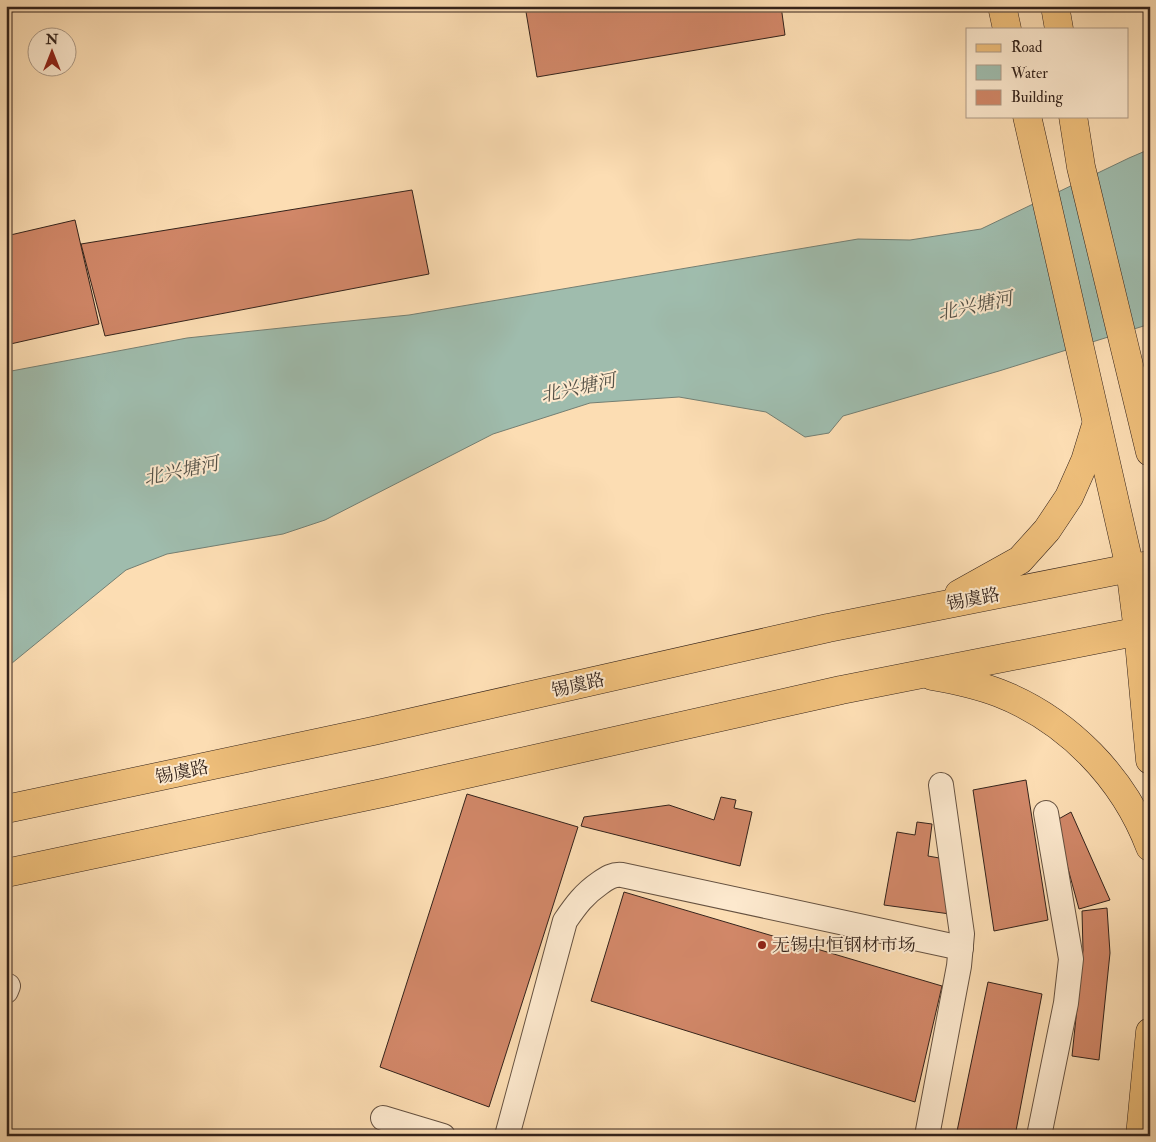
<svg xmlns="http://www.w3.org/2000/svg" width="1156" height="1142" viewBox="0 0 1156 1142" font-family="'IM FELL Double Pica','Noto Serif SC',serif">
<rect width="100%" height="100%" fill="#fcddb3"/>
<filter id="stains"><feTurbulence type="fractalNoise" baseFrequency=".004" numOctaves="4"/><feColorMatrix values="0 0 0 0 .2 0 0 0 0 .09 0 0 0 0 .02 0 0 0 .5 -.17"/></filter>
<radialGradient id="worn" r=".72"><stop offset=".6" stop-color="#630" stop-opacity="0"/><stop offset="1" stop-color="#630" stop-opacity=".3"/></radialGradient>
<!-- water -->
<polygon fill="#9fbcad" stroke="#747f73" points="1150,149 1150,324 999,371 843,416 829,433 805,437 766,412 679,397 590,403 493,434 325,520 283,534 167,554 126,570 6,668 6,372 187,338 319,324 409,315 858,239 910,240 981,229 1129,158"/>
<!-- building -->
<g fill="#d18768" stroke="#34231b">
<polygon points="6,6 46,6 6,13"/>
<polygon points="525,6 781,6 785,35 537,77"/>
<polygon points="412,190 429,274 105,336 81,244"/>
<polygon points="75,220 99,324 6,345 6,236"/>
<polygon points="1026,780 1048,920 994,931 973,790"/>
<polygon points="467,794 578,827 489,1107 380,1067"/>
<polygon points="721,797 736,800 734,808 752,812 740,866 581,826 584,817 669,805 714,820"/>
<polygon points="1071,812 1110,900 1079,909 1055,821"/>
<polygon points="917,822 932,824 928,856 945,859 950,914 884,905 897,832 915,835"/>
<polygon points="624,892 942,986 915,1102 591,1001"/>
<polygon points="1107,908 1110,953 1099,1060 1072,1056 1083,950 1082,911"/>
<polygon points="988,982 1042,994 1015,1136 956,1136"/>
</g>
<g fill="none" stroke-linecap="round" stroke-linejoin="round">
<!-- minor casing -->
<g stroke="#665241" stroke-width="26">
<g id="minor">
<polyline points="6,991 8,986"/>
<polyline points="383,1118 443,1136"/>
<path d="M 507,1136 L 565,921 C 576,905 584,894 600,883 C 607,878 613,874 622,875 L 961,948"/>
<polyline points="927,1136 959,966 962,934 941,785"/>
<polyline points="1039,1136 1066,1003 1071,959 1046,813"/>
</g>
</g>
<!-- primary casing -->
<g stroke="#34231b" stroke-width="29">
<g id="primary">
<polyline points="1002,6 1007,29"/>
<polyline points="1055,6 1059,29"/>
<polyline points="1027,116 1130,568 1138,631 1150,760"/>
<polyline points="1073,116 1081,167 1150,452"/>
<polyline points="959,594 1020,560 1047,530 1069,497 1085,461 1096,425"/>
<path d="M 932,676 C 955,680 978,685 999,693 C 1068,720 1124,778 1150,847"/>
<polyline points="6,809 373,731 828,628 1130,568 1150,565"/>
<polyline points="6,873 387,792 841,690 1150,629"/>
<polyline points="1140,1136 1150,1032"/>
</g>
</g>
<!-- minor -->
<use href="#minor" stroke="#fde9ce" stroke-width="24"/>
<!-- primary -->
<use href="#primary" stroke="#eebe7a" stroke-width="28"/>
</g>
<!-- markers -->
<circle fill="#8f2418" stroke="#fde9ce" stroke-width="2" cx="762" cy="945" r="5"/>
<g text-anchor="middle" stroke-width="4" stroke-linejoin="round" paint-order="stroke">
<!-- street labels -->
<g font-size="18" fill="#34231b" stroke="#fde9ce">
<text transform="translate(973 599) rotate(-11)" y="6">锡虞路</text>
<text transform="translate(578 685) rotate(-13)" y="6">锡虞路</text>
<text transform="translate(182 772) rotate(-12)" y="6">锡虞路</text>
</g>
<!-- poi labels -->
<g font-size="18" fill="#34231b" stroke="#fde9ce" text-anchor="start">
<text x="772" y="951">无锡中恒钢材市场</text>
</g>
<!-- water labels -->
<g font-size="19" font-style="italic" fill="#545147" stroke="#fde9ce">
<text transform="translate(975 305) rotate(-12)" y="7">北兴塘河</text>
<text transform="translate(578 387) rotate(-12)" y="7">北兴塘河</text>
<text transform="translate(181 470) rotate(-12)" y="7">北兴塘河</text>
</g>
</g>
<!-- margin -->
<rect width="1156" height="1142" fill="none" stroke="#fcddb3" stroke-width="25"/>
<rect x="8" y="8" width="1141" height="1127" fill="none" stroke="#34231b" stroke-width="2.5"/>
<rect x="12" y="12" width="1131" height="1117" fill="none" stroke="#34231b"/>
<!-- legend -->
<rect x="966" y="28" width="162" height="90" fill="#fde9ce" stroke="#ad9a86"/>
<rect x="976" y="44" width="25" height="8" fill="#eebe7a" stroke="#ad9a86"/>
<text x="1011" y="52" font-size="15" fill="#34231b">Road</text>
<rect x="976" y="65" width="25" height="15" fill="#9fbcad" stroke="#ad9a86"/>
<text x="1011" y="78" font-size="15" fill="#34231b">Water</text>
<rect x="976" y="90" width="25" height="15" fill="#d18768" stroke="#ad9a86"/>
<text x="1011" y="102" font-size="15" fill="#34231b">Building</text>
<!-- north arrow -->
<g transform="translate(52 52)"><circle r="24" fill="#fde9ce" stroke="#ad9a86"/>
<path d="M0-4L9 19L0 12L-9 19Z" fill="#8f2418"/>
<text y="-8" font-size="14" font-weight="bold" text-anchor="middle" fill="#34231b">N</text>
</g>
<rect width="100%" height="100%" filter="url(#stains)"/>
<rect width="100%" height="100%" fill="url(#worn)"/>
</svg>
